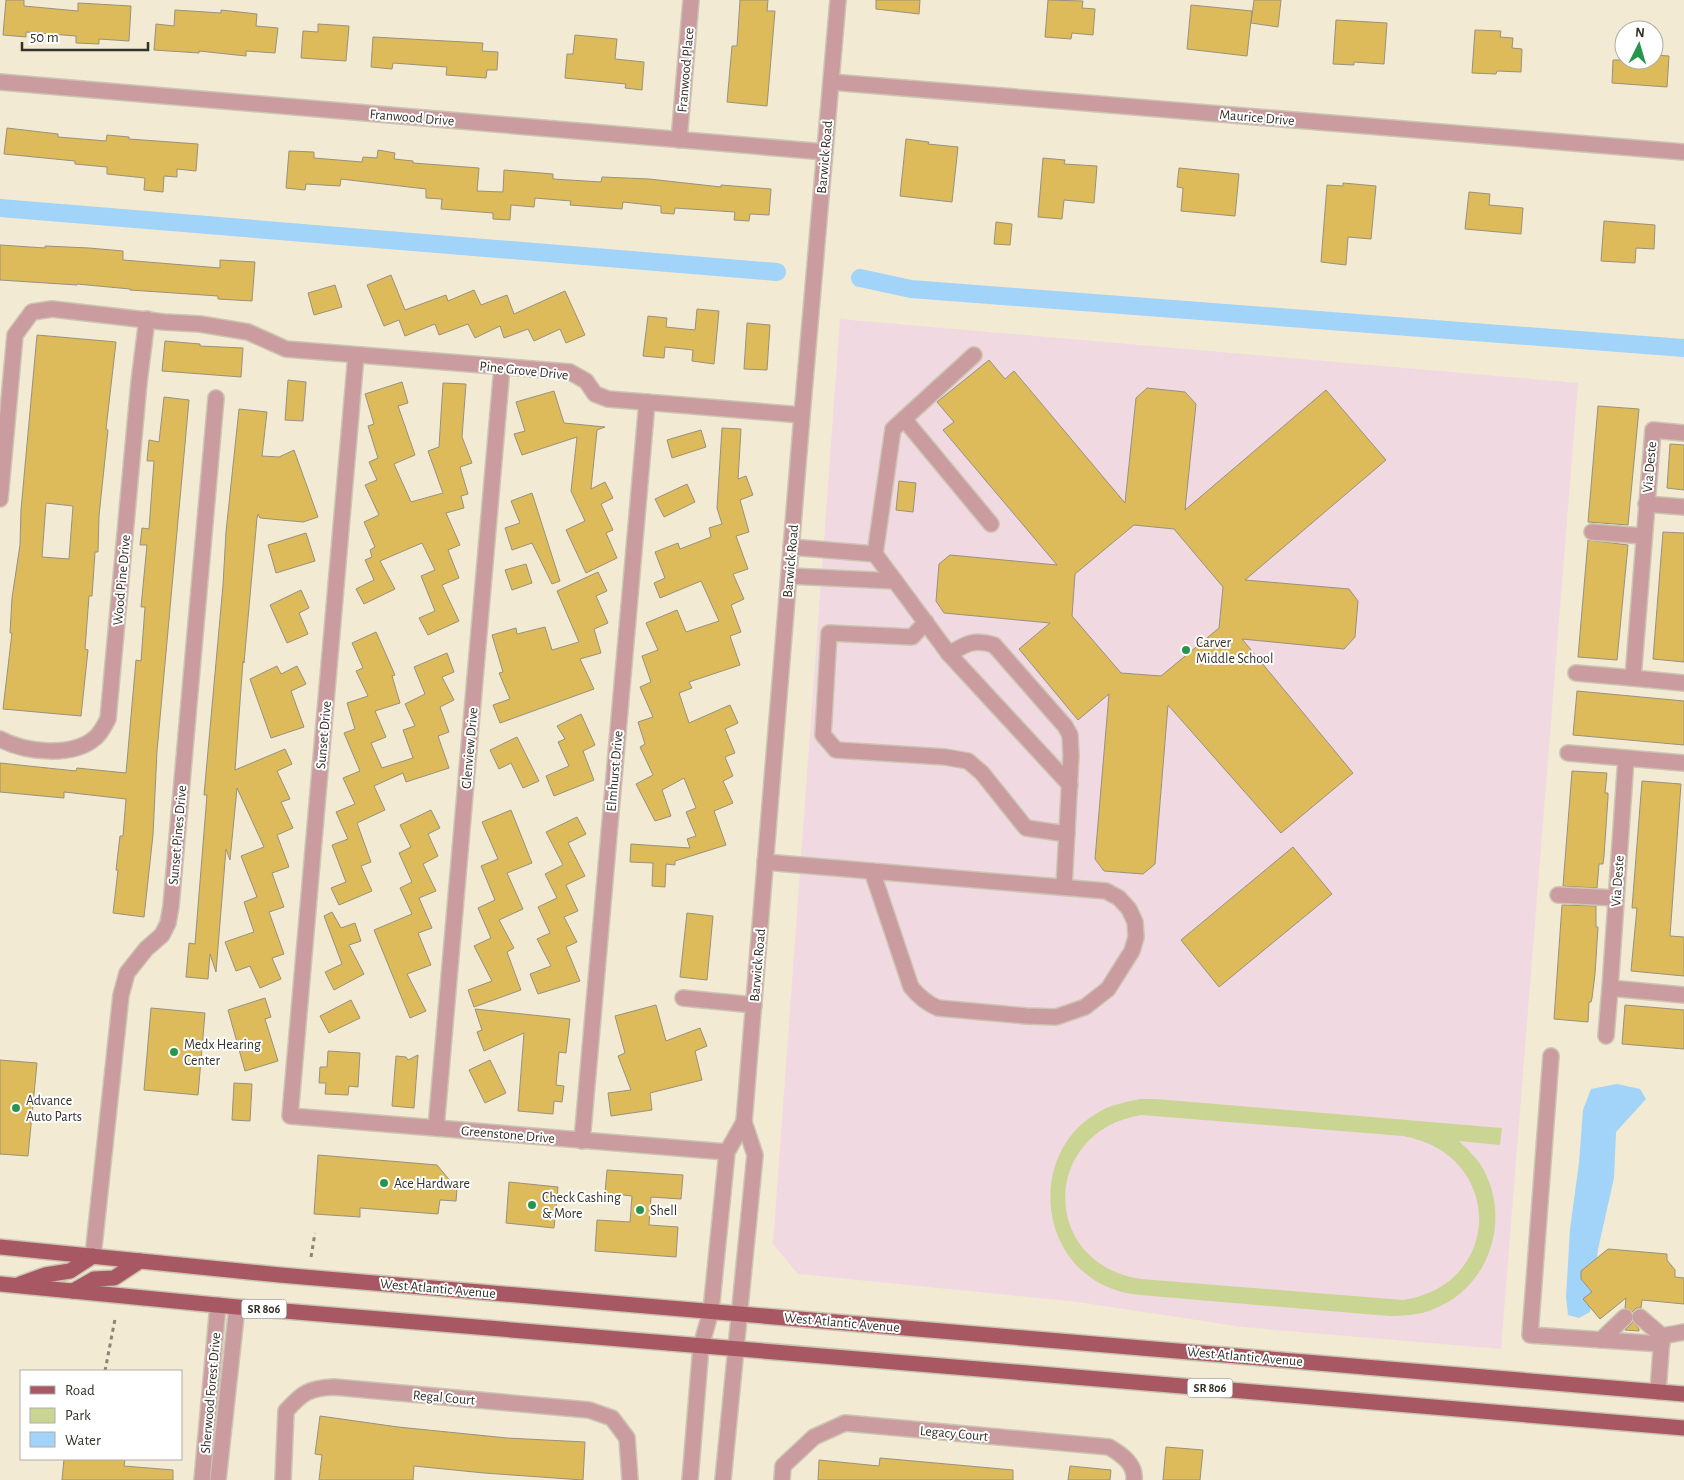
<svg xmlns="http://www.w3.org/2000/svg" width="1684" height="1480" viewBox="0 0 1684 1480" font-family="'Alegreya Sans',sans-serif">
<rect width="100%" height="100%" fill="#f2ead3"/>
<!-- education -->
<polygon fill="#f1d9e2" points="840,319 1578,383 1501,1349 1242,1327 1078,1302 798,1274 773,1244"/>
<!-- green -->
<path fill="#cad594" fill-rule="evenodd" d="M 1140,1099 L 1156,1099 L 1502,1128 L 1500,1145 L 1459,1141 C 1467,1149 1476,1157 1482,1167 C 1512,1218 1490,1287 1434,1309 C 1420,1315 1404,1316 1389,1316 L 1140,1295 C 1130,1294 1120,1292 1110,1288 C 1037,1259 1029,1153 1097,1113 C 1110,1105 1125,1102 1140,1099 ZM 1141,1115 L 1403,1136 C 1505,1154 1504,1285 1403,1300 L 1141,1279 C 1040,1264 1040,1132 1141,1115 Z"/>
<!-- water -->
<polygon fill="#a2d3f8" points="1617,1084 1640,1089 1646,1099 1616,1132 1614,1178 1598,1249 1590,1312 1579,1318 1568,1315 1566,1297 1570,1229 1579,1163 1583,1110 1591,1089"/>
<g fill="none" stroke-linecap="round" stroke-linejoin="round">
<!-- canal -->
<g stroke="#a2d3f8" stroke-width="18">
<polyline points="0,208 777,272"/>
<polyline points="860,278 911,289 1684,348"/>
</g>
</g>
<!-- building -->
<g fill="#ddbb5a" stroke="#99917c" fill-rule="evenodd">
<polygon points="6,0 24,0 24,6 78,11 78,3 131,6 129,41 99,39 99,44 76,43 76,36 26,32 26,37 3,35"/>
<polygon points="740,0 768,0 767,11 775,11 767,106 727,102 732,46 737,46"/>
<polygon points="876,0 920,0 919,14 876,9"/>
<polygon points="1048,0 1083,1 1082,8 1095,9 1093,35 1072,33 1071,39 1045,37"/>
<polygon points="1254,0 1281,0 1278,27 1251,23"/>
<polygon points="1191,5 1252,11 1247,56 1187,49"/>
<polygon points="175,10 221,13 221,10 257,14 256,26 278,28 275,53 246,51 246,56 199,51 199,53 154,50 156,24 174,26"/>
<polygon points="1336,20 1387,23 1384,64 1354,62 1354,65 1333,64"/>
<polygon points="318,24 349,26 346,61 301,58 303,31 318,32"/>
<polygon points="1475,30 1501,31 1500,37 1513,38 1512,48 1522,49 1521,72 1497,71 1496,74 1472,73"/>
<polygon points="575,35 617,39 615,59 644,62 642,90 625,88 626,84 565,78 567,54 573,54"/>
<polygon points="373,37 483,43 482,51 498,52 497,70 487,70 486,78 446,75 447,67 393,63 392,69 371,67"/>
<polygon points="1654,55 1669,56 1667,87 1612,83 1613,60 1654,60"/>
<polygon points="7,128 58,134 58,137 106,141 107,135 129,137 129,139 198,144 196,171 177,169 177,177 164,176 163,192 144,190 145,178 107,174 107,167 75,164 75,161 4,154"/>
<polygon points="906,139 929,142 928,144 958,147 952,202 900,196"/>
<polygon points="378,150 395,153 394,159 413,161 413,163 479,168 477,191 503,192 504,170 553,174 553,179 601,182 602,177 649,179 721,187 721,185 771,189 769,215 750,214 749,221 734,220 735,212 675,208 674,214 661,213 661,206 623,202 622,209 570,205 571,201 535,198 534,207 511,205 510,220 493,219 493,213 441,209 442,199 426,198 426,189 341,179 340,186 306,184 305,190 286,188 289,151 314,152 314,158 362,162 363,157 377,158"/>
<polygon points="1043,158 1065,160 1064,164 1097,166 1094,203 1064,200 1062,219 1038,217"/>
<polygon points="1179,168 1239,174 1235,216 1181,211 1183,188 1177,187"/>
<polygon points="1343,183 1376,186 1371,239 1348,237 1346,265 1321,262 1327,185 1343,186"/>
<polygon points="1469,192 1490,194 1489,205 1523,208 1521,234 1465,229"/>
<polygon points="1604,221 1655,225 1654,249 1636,248 1635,263 1601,261"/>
<polygon points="996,222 1012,224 1010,245 994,244"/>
<polygon points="0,245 45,248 45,246 89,248 123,251 123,260 220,268 220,260 255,262 252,301 218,299 218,296 130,290 130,289 77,284 77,285 0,280"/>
<polygon points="391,275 405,310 446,295 448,301 474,290 481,305 507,295 514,314 565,291 585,335 566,343 560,329 534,341 528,329 504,338 500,326 475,338 468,324 439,335 435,324 405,336 399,320 384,326 367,285"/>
<polygon points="335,285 342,307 314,315 308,293"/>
<polygon points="697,309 719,311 714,364 692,361 693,350 665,347 664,358 643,356 648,316 667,318 666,327 695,330"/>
<polygon points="747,323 770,325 767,370 744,369"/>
<path d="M 37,335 L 116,342 L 106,429 L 108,430 L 99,516 L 98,552 L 95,552 L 92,596 L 89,596 L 85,649 L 88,650 L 81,716 L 3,709 L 12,633 L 10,633 L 12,598 L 20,545 L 21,510 ZM 46,503 L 73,506 L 69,559 L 42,557 Z"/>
<polygon points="165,341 200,344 200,346 243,348 241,377 162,371"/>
<path d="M 989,360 L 1005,379 L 1014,371 L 1125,503 L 1136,398 L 1147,388 L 1185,392 L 1196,404 L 1185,510 L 1326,390 L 1386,460 L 1245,580 L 1349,589 L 1358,601 L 1355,637 L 1344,649 L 1242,639 L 1353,773 L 1281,833 L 1168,705 L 1155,864 L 1143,874 L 1104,871 L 1095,859 L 1109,694 L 1078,720 L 1019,649 L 1050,623 L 944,613 L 936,601 L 939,564 L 950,555 L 1057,565 L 943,430 L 954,422 L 937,402 ZM 1134,525 L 1174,529 L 1223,587 L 1219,628 L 1161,676 L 1121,673 L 1072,616 L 1075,574 Z"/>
<polygon points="288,380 306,382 303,421 285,420"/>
<polygon points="402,382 408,403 398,406 415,455 394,464 411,502 443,493 428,451 439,447 443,383 466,384 462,437 472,463 460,467 468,494 461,496 464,508 446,513 460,545 448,550 459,578 442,585 459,621 428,635 419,618 435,611 421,576 435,570 422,543 380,561 395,589 364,604 356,589 374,580 365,560 372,557 370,550 375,547 364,522 379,515 365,485 377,480 369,462 378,458 368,426 374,424 365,394"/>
<polygon points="554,391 564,423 605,427 597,430 591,489 605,482 613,498 601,504 613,530 606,533 617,558 586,573 566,530 585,521 571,491 577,437 522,455 514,434 525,431 516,402"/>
<polygon points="164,397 189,400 157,751 153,835 144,917 113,913 118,870 116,870 120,836 123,836 126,799 64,792 64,798 0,792 0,763 76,771 77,768 126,773 136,660 141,661 145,607 141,607 147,545 140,545 142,528 149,529 154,461 147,461 149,440 159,442"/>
<polygon points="1598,406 1639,409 1628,525 1588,522"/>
<polygon points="239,409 267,412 262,456 279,457 294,450 318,517 303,522 260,518 258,514 257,518 244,663 243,661 235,770 285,749 292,764 277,771 290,799 281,802 293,828 277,835 289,867 272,873 284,907 269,912 284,954 272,958 281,979 260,988 250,966 236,971 225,942 254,932 244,902 257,897 241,856 264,847 237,788 230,860 226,849 216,972 210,954 208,979 186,977 189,943 195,944 207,795 204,795 223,585 226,532"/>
<polygon points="722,428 741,429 738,479 746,476 753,495 740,500 749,532 736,536 748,569 733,574 744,599 731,605 741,632 730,636 740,665 689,682 692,688 679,693 689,723 730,705 738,723 725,729 735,753 725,757 733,776 723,781 733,803 714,811 726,845 675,861 675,865 666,864 665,887 652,886 653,863 630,862 631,844 690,848 687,839 696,836 686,812 696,808 684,778 662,790 671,816 655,821 636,784 653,775 640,747 645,744 638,722 653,717 640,687 651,682 642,656 658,650 646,623 677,610 686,632 719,621 701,581 660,598 654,583 665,578 655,552 678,543 680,549 711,537 709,528 722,524 717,508"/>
<polygon points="701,430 706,447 672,458 667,440"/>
<polygon points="1670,444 1684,445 1684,490 1667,488"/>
<polygon points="899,481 916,483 913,512 896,510"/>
<polygon points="687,484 695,502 664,517 655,499"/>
<polygon points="532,493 560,581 552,584 532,543 512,550 505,528 520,523 511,501"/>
<polygon points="1663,532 1684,533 1684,662 1653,659"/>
<polygon points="306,533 315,561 276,573 268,545"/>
<polygon points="1588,540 1628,545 1617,660 1578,657"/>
<polygon points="526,564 532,583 512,590 505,570"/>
<polygon points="598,572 607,591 596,596 608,623 594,629 601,653 580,659 594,689 500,723 493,705 510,699 499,673 503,672 492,635 516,628 517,634 545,627 552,650 579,642 557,591"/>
<polygon points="301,590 309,608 299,613 308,634 287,643 270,605"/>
<polygon points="376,632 395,675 392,676 400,703 375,711 386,737 371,743 382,768 413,758 403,730 415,726 405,704 425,694 414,667 447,653 454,672 442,677 454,700 440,707 449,732 438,736 449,768 406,782 403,773 374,786 385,810 357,823 371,862 361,866 372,891 339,905 331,888 346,882 332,845 348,839 336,812 355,804 343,778 360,771 344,733 355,729 347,703 368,696 356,671 363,668 352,643"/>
<polygon points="277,666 281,674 297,666 306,684 291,691 304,727 271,738 250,679"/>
<polygon points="1577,691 1684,701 1684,745 1573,735"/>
<polygon points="581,714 595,745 583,751 594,780 554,796 546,776 569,766 558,742 565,739 557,726"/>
<polygon points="517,737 539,781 523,788 511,763 499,769 490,750"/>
<polygon points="1572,771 1607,773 1605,793 1608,793 1608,797 1604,856 1603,864 1599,864 1597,888 1563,886"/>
<polygon points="1642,781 1681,784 1670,936 1684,937 1684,976 1631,971 1637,908 1632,908"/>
<polygon points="431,810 440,828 428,834 438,856 423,864 436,891 419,898 432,928 418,933 431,965 407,974 426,1011 410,1018 374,930 412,914 400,888 412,882 399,853 411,847 400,825"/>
<polygon points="511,810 532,863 507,873 523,909 499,920 514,948 507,952 521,990 474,1007 468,990 492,981 474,946 491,938 478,908 495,900 481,866 498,859 482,822"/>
<polygon points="577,817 586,834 568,843 585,876 566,885 578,911 564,917 577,942 566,947 580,981 538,994 530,974 551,966 537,939 550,933 538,907 557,898 545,874 563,865 546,832"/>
<polygon points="1293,847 1332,894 1219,987 1181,940"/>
<polygon points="1562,905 1596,906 1596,927 1598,927 1595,974 1592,998 1591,1002 1589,1002 1588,1022 1554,1019"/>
<polygon points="332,912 341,928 355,923 361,941 349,945 364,974 334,990 325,972 342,964 324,916"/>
<polygon points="687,913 713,916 707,980 680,977"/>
<polygon points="265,998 271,1017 265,1019 278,1061 245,1071 228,1010"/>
<polygon points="351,1000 360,1018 329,1033 320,1016"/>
<polygon points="656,1005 666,1041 700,1028 707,1046 695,1051 702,1080 650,1093 652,1110 611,1116 608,1093 631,1090 618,1056 625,1053 615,1016"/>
<polygon points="1625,1005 1684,1010 1684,1049 1622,1044"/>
<polygon points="151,1008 205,1013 198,1095 144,1090"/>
<polygon points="475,1009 570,1019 566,1053 559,1052 556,1085 564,1086 562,1102 554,1101 553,1114 518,1111 524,1033 484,1051 477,1032 482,1030"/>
<polygon points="328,1051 360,1053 358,1087 349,1086 348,1095 325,1094 326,1083 319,1083 320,1067 327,1067"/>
<polygon points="418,1055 414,1108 392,1106 396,1056 406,1057 408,1060"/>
<polygon points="0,1060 37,1063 28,1156 0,1154"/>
<polygon points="490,1060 506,1093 485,1103 469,1070"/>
<polygon points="234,1083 252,1084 250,1121 232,1120"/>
<polygon points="318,1155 437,1165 457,1189 456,1201 440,1200 438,1214 360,1208 360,1217 314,1214"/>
<polygon points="607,1170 683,1175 681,1199 651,1197 649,1225 678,1227 676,1257 595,1251 597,1220 630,1222 632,1196 605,1193"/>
<polygon points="509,1182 558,1187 554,1228 506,1223"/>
<polygon points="1608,1249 1667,1254 1667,1260 1675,1270 1675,1277 1684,1278 1684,1304 1642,1300 1641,1308 1636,1308 1632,1312 1625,1308 1626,1298 1600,1319 1583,1299 1592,1292 1581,1279 1581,1271"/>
<polygon points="1633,1322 1639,1329 1639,1331 1625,1330"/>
<polygon points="320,1416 398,1427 507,1438 585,1442 583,1480 484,1473 414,1466 413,1480 319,1480 322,1455 315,1454"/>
<polygon points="1166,1447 1203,1450 1200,1480 1163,1480"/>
<polygon points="880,1458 1013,1470 1013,1480 818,1480 819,1460 879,1466"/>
<polygon points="64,1459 125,1459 124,1466 173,1470 173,1480 62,1480"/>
<polygon points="1070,1466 1111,1470 1110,1480 1068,1480"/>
</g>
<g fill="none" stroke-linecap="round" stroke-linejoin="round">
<!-- minor casing -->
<g stroke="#ccc5b1" stroke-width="18">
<g id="minor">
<polyline points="0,82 825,152"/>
<polyline points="831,82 1684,152"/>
<polyline points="679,140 691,0"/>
<polyline points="356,355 290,1116 727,1152"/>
<polyline points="974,355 893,429 875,554 949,654 1070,785"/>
<polyline points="904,419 991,524"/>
<polyline points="1684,433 1653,430 1633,678 1684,683"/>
<polyline points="0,499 15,335 32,312 52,309 164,322 200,324 248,332 286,349 570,372 586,381 595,394 608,399 802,415"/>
<polyline points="1646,504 1684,507"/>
<polyline points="1592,532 1643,536"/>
<polyline points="791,547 875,554"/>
<polyline points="789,576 895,581"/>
<polyline points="926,622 912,637 829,633 823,735 836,750 945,757 968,761 982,773 1026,828 1067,834"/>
<path d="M 949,654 C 967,643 974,639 994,645 L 1065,726 L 1070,735 L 1071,756 L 1064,887"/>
<polyline points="1576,673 1633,678"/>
<path d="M 0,739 C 24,752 72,758 95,738 C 101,733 104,726 108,719 L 139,382 L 147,319"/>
<polyline points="1568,753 1626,758"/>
<polyline points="1684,763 1626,758 1610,988 1684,995"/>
<path d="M 765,862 L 1106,891 L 1119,898 L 1129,909 L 1135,922 L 1136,937 L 1132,951 L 1108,989 L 1085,1007 L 1056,1017 L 1026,1016 L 938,1008 C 926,1003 919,997 911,987 L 872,871"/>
<polyline points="1558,895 1615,898"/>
<polyline points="683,998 754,1005"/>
<polyline points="1606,1036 1610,988"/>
<polyline points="1551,1056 1530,1335 1662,1344"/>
<polyline points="436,1128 502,367"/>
<polyline points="582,1141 647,402"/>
<polyline points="93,1256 121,995 127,973 146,949 162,935 168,923 171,906 216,398"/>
<polyline points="1640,1317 1662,1336"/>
<polyline points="1601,1340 1625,1317"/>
<polyline points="1658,1392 1662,1336 1684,1332"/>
<polyline points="202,1480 218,1305"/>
<polyline points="218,1480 237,1307"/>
<path d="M 283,1480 L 286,1411 C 302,1393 309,1388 334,1387 L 589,1410 L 612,1418 L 627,1438 L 630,1480"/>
<polyline points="690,1480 701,1346 711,1311 727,1152 744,1122"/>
<polyline points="723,1480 755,1155 744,1122 802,415 838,0"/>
<path d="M 782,1480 L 783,1466 L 814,1437 L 845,1423 L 1109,1447 C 1121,1454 1136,1464 1134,1480"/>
</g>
</g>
<!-- major casing -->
<g stroke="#ccc5b1" stroke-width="18">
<g id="major">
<polyline points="0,1247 280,1275 1684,1394"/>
<polyline points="0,1284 237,1307 1684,1428"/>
<polyline points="20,1284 45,1275 70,1271 93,1256"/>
<polyline points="73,1291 94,1279 114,1278 140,1261"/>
</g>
</g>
<!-- path -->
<g stroke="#8a8576" stroke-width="3" stroke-dasharray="4 4" stroke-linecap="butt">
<polyline points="311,1257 315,1233"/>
<polyline points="105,1371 115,1319"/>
</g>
<!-- minor -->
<use href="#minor" stroke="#ca9c9f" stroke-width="15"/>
<!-- major -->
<use href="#major" stroke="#a85862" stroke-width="15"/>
</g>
<!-- markers -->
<g fill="#28954e" stroke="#fff" stroke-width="2">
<circle cx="1186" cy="650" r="5"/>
<circle cx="174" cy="1052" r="5"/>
<circle cx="16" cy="1108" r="5"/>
<circle cx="384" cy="1183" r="5"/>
<circle cx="532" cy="1205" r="5"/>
<circle cx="640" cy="1210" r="5"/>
</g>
<g text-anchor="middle" stroke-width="4" stroke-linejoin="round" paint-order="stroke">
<!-- shield labels -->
<g fill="#fff" stroke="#716f68" stroke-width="1">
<rect x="241.5" y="1299.5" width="45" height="19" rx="4"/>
<rect x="1187.5" y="1378.5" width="45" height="19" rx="4"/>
</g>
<g font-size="12" font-weight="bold" fill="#343128">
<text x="264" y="1313">SR 806</text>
<text x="1210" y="1392">SR 806</text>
</g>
<!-- street labels -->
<g font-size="14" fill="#343128" stroke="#fff">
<text transform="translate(685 70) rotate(-85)" y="5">Franwood Place</text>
<text transform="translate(412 117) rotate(5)" y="5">Franwood Drive</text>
<text transform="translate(1257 117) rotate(5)" y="5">Maurice Drive</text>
<text transform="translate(824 157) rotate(-85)" y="5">Barwick Road</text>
<text transform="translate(524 370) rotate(6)" y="5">Pine Grove Drive</text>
<text transform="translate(1649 467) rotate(-85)" y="5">Via Deste</text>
<text transform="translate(790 561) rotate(-85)" y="5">Barwick Road</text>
<text transform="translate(121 580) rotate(-85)" y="5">Wood Pine Drive</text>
<text transform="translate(323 735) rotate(-85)" y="5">Sunset Drive</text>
<text transform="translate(469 748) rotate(-85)" y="5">Glenview Drive</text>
<text transform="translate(614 771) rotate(-85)" y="5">Elmhurst Drive</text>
<text transform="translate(177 835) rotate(-85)" y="5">Sunset Pines Drive</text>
<text transform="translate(1617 881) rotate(-86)" y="5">Via Deste</text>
<text transform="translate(757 965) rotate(-85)" y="5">Barwick Road</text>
<text transform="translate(508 1134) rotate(5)" y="5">Greenstone Drive</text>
<text transform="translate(438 1288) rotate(5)" y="5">West Atlantic Avenue</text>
<text transform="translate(842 1322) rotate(5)" y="5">West Atlantic Avenue</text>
<text transform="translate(1245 1356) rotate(5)" y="5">West Atlantic Avenue</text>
<text transform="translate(210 1393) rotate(-85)" y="5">Sherwood Forest Drive</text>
<text transform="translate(444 1397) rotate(5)" y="5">Regal Court</text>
<text transform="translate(954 1433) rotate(5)" y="5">Legacy Court</text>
</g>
<!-- poi labels -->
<g font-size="14" fill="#343128" stroke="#fff" text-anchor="start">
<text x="1196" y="647">Carver<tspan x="1196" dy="16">Middle School</tspan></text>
<text x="184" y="1049">Medx Hearing<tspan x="184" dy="16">Center</tspan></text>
<text x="26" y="1105">Advance<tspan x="26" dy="16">Auto Parts</tspan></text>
<text x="394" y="1188">Ace Hardware</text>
<text x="542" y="1202">Check Cashing<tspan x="542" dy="16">&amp; More</tspan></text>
<text x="650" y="1215">Shell</text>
</g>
</g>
<!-- legend -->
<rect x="20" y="1370" width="162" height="90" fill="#ffffff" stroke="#aeada9"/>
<rect x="30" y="1386" width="25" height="8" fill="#a85862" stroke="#aeada9"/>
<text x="65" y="1395" font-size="15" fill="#343128">Road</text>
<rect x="30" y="1408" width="25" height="15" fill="#cad594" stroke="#aeada9"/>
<text x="65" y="1420" font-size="15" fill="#343128">Park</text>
<rect x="30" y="1432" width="25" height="15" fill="#a2d3f8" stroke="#aeada9"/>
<text x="65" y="1445" font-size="15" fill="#343128">Water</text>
<!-- north arrow -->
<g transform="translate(1639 45) rotate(5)"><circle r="24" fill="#ffffff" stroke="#aeada9"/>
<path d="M0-4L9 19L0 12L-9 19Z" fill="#28954e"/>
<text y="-8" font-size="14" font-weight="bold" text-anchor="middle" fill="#343128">N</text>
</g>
<!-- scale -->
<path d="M22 42v8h126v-8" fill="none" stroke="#343128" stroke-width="2.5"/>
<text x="30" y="42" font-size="15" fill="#343128" stroke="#ffffff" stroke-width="4" paint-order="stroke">50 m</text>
</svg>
